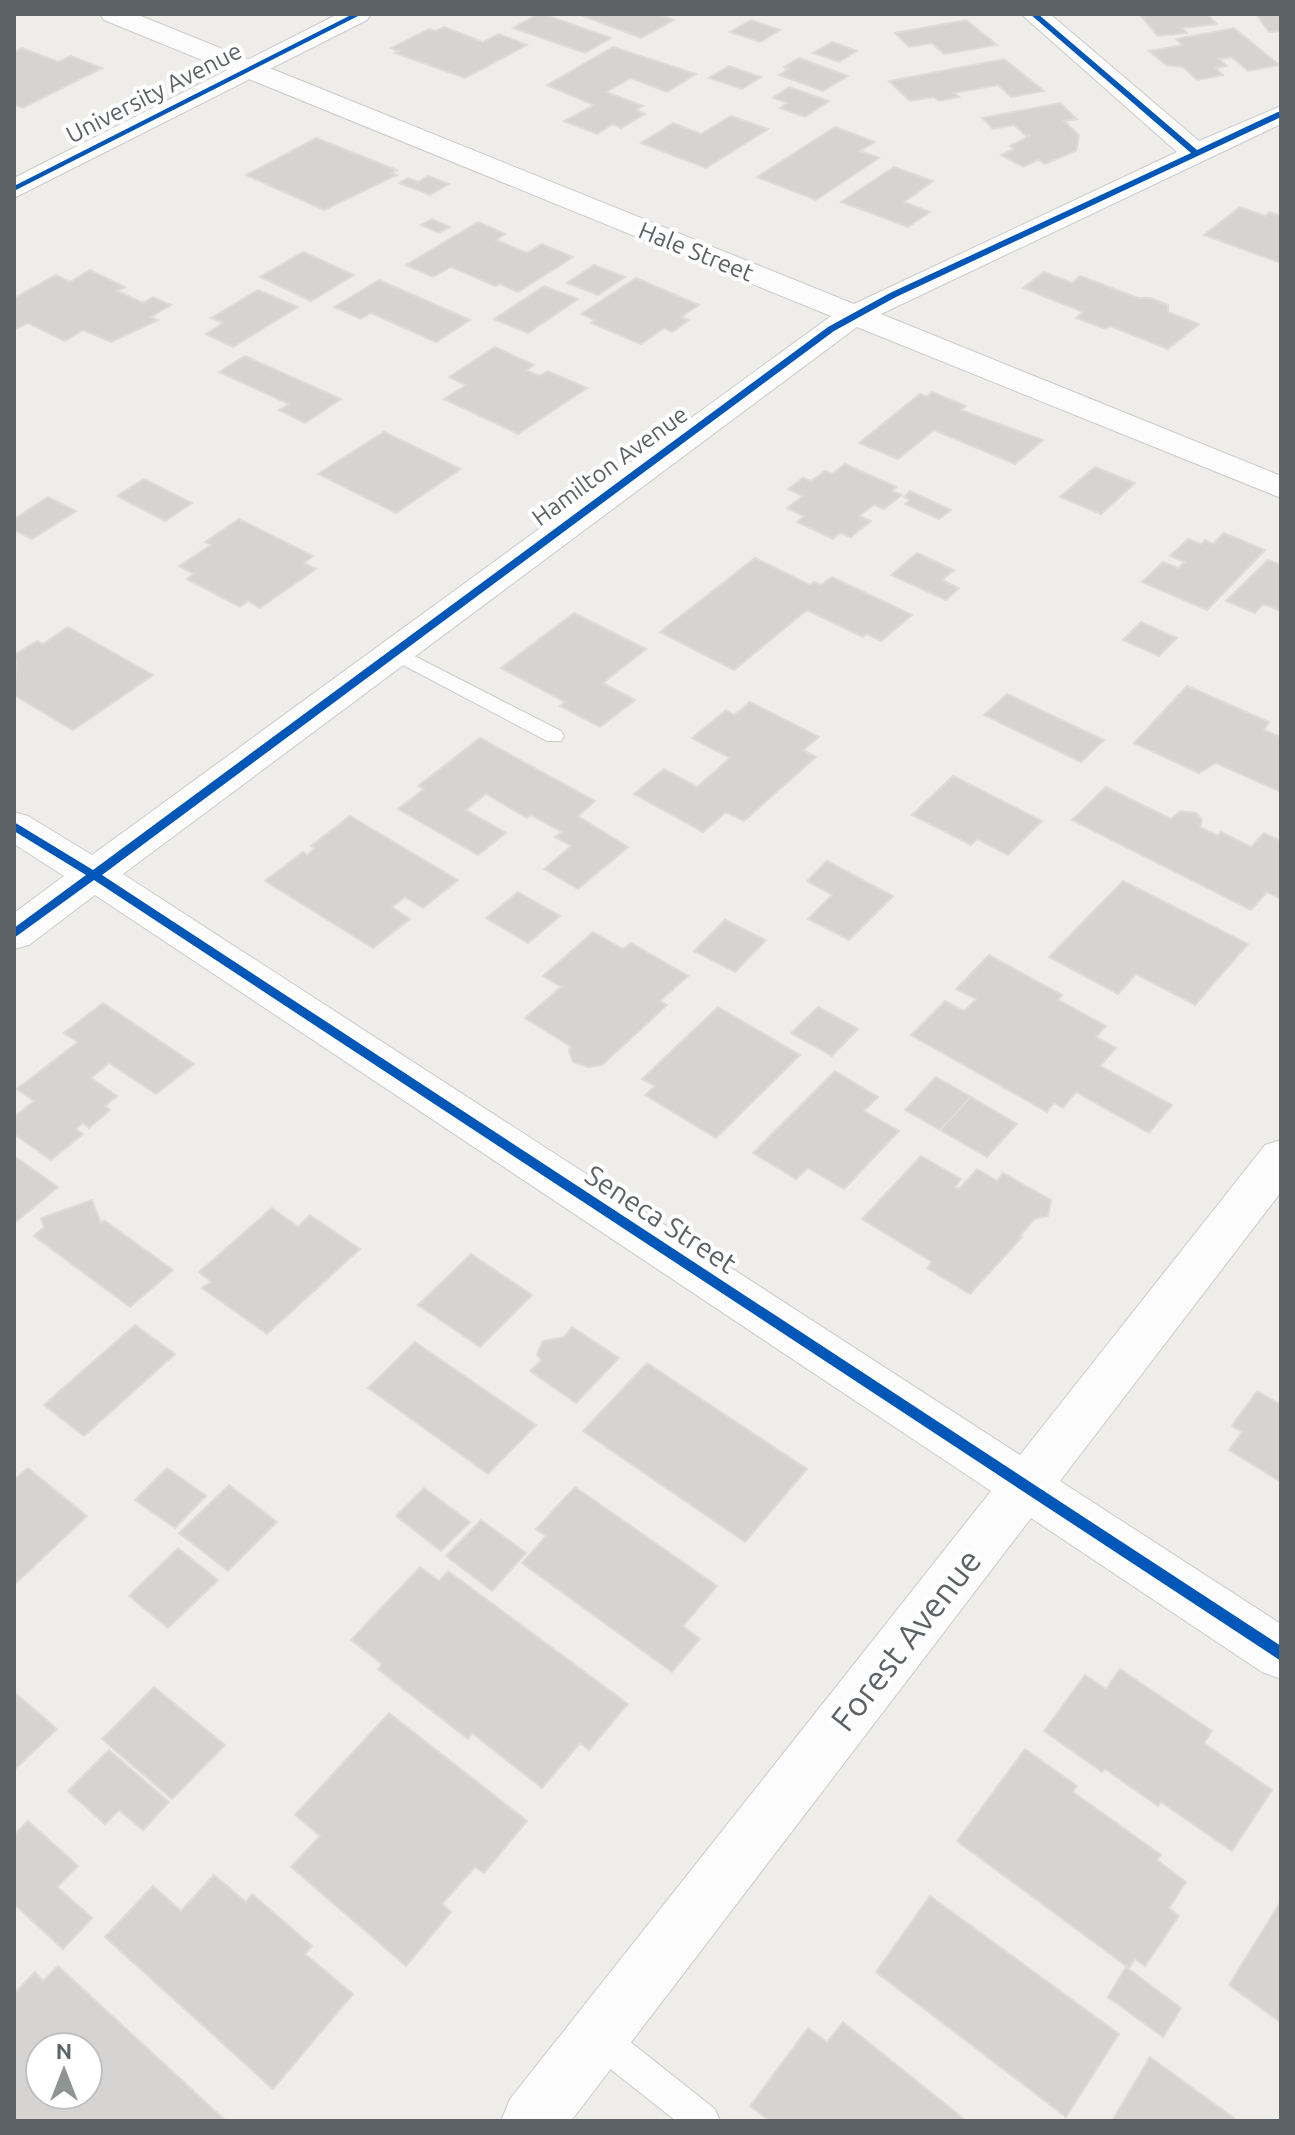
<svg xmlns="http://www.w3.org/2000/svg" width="1295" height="2135" viewBox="0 0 1295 2135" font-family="Ubuntu,sans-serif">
<rect width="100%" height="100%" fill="#eeede9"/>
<!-- building -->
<g fill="#d5d4d2" stroke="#dedcd8" stroke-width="2" fill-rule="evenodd">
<polygon points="538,14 543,14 611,38 585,53 513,28"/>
<polygon points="578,14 658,14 674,20 641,38"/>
<polygon points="1139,14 1207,14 1217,24 1182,28 1187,33 1158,36"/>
<polygon points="1256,14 1281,14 1281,31 1269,32"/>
<polygon points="751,20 780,30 760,42 730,32"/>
<polygon points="966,20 997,45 944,54 932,43 909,47 895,33"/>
<polygon points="444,27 483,42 499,34 527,45 465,78 395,53 399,51 391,48 429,29 436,31"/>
<polygon points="1234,28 1279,65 1248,71 1232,57 1219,59 1227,66 1216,68 1223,75 1197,80 1183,67 1166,65 1149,51 1183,45 1176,39"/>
<polygon points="832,42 857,51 839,62 813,53"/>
<polygon points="613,47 696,74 667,92 631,78 606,92 643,106 636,110 645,114 621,128 613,124 597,134 564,121 594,105 547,85"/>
<polygon points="22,48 58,62 71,56 102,68 23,108 14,104 14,52"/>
<polygon points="799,58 848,76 823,91 779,75 789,69 784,67"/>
<polygon points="1004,59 1044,91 1011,97 998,85 954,93 959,97 939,101 934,97 910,101 889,81"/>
<polygon points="729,66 761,77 742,89 709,78"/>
<polygon points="789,87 829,101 805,117 780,108 788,103 773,98"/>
<polygon points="1060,103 1077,119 1064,121 1079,135 1076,151 1045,164 1038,160 1023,167 1001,155 1014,149 1010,146 1031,135 1026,136 1014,125 993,129 982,118"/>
<polygon points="731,116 768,129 706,168 641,143 673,123 701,134"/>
<polygon points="835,127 875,142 860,151 879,158 816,200 757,177"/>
<polygon points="316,138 397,170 391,173 397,175 324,210 246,175"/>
<polygon points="894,167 933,181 904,202 930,212 908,227 841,202"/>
<polygon points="428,176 449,184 430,195 399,183 408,178 418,182"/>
<polygon points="1240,207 1265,216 1270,212 1281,216 1281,263 1204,235"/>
<polygon points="432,219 450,227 439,233 421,225"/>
<polygon points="478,222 505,234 496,240 527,253 542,244 573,257 518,292 500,284 495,286 451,267 433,277 406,265"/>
<polygon points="303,252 354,275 311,301 260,277"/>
<polygon points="594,265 625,277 598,295 567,283"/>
<polygon points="90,270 125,287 117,291 143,303 153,297 171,305 151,317 158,320 111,342 83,330 65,341 28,323 14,330 14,298 56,275 70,282"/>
<polygon points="1044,272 1072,283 1080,276 1138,298 1150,298 1168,305 1168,312 1199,324 1168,349 1110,326 1105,329 1076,318 1083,312 1023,288"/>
<polygon points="636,278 699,305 681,317 689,320 672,332 664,328 641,344 591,323 595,320 581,314"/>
<polygon points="379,280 470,320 436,342 371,313 361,319 334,307"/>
<polygon points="544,286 578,299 528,333 494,319"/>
<polygon points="258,290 298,307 233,347 206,334 223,323 211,318"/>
<polygon points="495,347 534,365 526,370 539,376 548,371 587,388 518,434 444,399 466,385 449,377"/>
<polygon points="245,356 341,399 305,423 279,410 289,404 219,372"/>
<polygon points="932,392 966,406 961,410 1043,440 1015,464 934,430 898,459 859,443 920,394 927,397"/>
<polygon points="384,432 461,469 396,513 318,474"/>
<polygon points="845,464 897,487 892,491 902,495 884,509 874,505 859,516 871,521 851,537 840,533 833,539 797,522 804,516 787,508 803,496 788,489 803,478 811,481 825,471 832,474"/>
<polygon points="1095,467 1135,483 1101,514 1060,497"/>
<polygon points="144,479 192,503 165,521 117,496"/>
<polygon points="910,491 951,510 939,519 905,504 910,500 904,497"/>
<polygon points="48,497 76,511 32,539 14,530 14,519"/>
<polygon points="239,519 313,556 304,563 316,569 260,608 248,601 240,607 187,579 194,574 179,566 211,545 205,542"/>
<polygon points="1224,533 1265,550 1207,610 1142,582 1163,562 1178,568 1185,562 1170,556 1188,539 1201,544 1205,540 1213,544"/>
<polygon points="917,553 954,570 942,580 959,588 946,600 891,575"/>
<polygon points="755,558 810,585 814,582 821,585 832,577 912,615 881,641 867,634 863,637 807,610 734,670 660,632"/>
<polygon points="1268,560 1281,565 1281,611 1263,604 1255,613 1226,601"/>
<polygon points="574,613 646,649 603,683 635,700 600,727 560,706 565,702 501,668"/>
<polygon points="1141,622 1177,638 1159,656 1123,640"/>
<polygon points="68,627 153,675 73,730 14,695 17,664 14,655 37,641 43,644"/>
<polygon points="1187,686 1269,722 1264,730 1281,737 1281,792 1216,763 1199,773 1134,743"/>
<polygon points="1007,694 1104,740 1081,762 984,715"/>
<polygon points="750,702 819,737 803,750 816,757 744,821 726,812 703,832 634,794 664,769 697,787 730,758 692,738 726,710 734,715"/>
<polygon points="480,738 595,801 578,816 628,847 578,889 544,869 571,846 555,837 562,832 531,815 527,818 486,794 466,810 506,833 478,855 398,809 424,789 418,786"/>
<polygon points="953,776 1042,821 1008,855 977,839 971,845 912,815"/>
<polygon points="1106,787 1171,819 1180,811 1196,813 1202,820 1200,827 1218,836 1221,832 1251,847 1264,833 1281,841 1281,899 1267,892 1251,910 1072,820"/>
<polygon points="350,816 458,880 423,908 405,897 392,907 410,919 373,948 265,881 303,852 307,855 315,848 311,846"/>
<polygon points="827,861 893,896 849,940 808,919 832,895 807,881"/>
<polygon points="1123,881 1248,944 1195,1005 1136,974 1118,994 1049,957"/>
<polygon points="518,892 560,916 528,943 486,918"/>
<polygon points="725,920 766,940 735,972 694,951"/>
<polygon points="593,932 623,949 631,943 688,976 660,1001 667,1005 602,1065 588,1067 573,1062 569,1051 570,1046 525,1018 561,987 543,976"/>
<polygon points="989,955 1062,995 1058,1000 1106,1026 1096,1037 1116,1048 1100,1066 1172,1105 1149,1133 1076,1092 1063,1108 1054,1103 1047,1112 911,1035 945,1001 964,1011 976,999 956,989"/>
<polygon points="103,1003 194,1064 156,1094 109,1063 91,1078 117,1096 105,1106 110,1110 89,1128 83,1123 76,1129 83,1134 51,1160 14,1134 14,1117 34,1101 17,1089 78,1042 64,1033"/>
<polygon points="718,1007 800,1055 716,1138 645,1095 655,1086 642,1079"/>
<polygon points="818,1007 858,1029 832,1056 791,1033"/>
<polygon points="835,1071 878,1097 864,1111 899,1131 844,1189 808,1168 796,1179 753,1153"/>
<polygon points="936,1077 971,1097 940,1130 905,1110"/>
<polygon points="971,1097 1017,1124 987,1157 940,1130"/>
<polygon points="14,1156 58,1187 16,1222 14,1220"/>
<polygon points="921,1156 961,1179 955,1187 959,1189 977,1169 997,1181 1003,1173 1051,1200 1048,1216 1034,1219 1020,1236 1022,1237 970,1294 927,1268 932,1262 862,1219"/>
<polygon points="92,1200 101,1223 104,1220 173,1270 130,1307 34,1236 44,1227 41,1218"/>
<polygon points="272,1208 298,1227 310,1215 360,1249 267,1334 202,1288 211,1282 199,1272"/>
<polygon points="471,1254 532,1295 480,1347 418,1305"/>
<polygon points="135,1325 175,1354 84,1436 44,1405"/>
<polygon points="572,1327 619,1358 576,1403 530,1371 541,1361 537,1354 543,1341 564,1337"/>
<polygon points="415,1342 536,1425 488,1474 368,1388"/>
<polygon points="647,1363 807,1469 745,1542 583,1431"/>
<polygon points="1257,1391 1281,1405 1281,1482 1229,1450 1242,1432 1232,1426"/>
<polygon points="28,1468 87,1516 14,1585 14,1480"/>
<polygon points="167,1468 206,1496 175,1528 135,1500"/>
<polygon points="229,1485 277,1522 228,1571 179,1533"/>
<polygon points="575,1487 717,1586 683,1626 700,1639 672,1672 522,1563 546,1536 536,1529"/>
<polygon points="424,1488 470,1522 441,1551 396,1516"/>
<polygon points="481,1520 526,1553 492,1591 446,1556"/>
<polygon points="178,1548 218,1580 168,1628 129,1596"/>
<polygon points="420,1567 439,1581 448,1571 628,1704 589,1750 580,1743 542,1788 472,1733 468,1739 378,1669 382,1664 351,1640"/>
<polygon points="1120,1669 1212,1731 1204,1743 1272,1790 1232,1851 1161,1802 1158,1806 1105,1769 1102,1772 1044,1731 1085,1675 1106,1689"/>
<polygon points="154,1687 225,1745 172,1799 102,1739"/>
<polygon points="14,1692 57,1729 14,1770"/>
<polygon points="389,1713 527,1821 484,1873 475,1867 442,1904 451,1912 406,1966 291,1867 320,1836 295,1815"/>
<polygon points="1025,1749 1077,1786 1073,1792 1161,1855 1157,1860 1186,1882 1169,1908 1179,1916 1145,1966 1135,1959 1129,1968 957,1841"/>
<polygon points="109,1750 169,1802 143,1830 119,1810 105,1824 68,1791"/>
<polygon points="28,1821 78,1866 57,1887 92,1918 63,1949 14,1904 14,1835"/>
<polygon points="214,1875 246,1902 252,1894 312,1946 305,1954 353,1994 273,2089 105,1937 153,1886 181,1911"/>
<polygon points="930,1896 1119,2034 1066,2117 876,1972"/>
<polygon points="1281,1901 1281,2018 1279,2021 1229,1985"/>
<path d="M 58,1966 L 226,2121 L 14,2121 L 14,1994 L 35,1972 L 43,1981 ZM 40,2047 L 88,2047 L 88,2095 L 40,2095 Z"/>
<polygon points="1126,1967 1181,2008 1163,2037 1108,1997"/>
<polygon points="843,2022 964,2119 962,2121 770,2121 750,2106 808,2028 827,2042"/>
<polygon points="1150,2057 1238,2121 1112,2121"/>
</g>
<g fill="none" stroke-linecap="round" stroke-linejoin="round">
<!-- service casing -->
<g stroke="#cbcbcb" stroke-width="2">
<g id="service">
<polygon points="395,646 561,731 564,736 561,741 547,741 388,657 385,652"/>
<polygon points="597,2020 609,2025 715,2109 720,2121 676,2121 585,2049 580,2037 585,2025"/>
</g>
</g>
<!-- minor casing -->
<g stroke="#cbcbcb" stroke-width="2">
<polygon id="minor" points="100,14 136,14 854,304 1177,152 1021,14 1050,14 1199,141 1281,106 1281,124 881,314 1281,476 1281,498 857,327 123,874 1020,1455 1265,1145 1281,1140 1281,1192 1060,1481 1281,1624 1281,1679 1262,1672 1031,1518 571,2121 501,2121 510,2099 991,1491 95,895 29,945 14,949 14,913 64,876 14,844 14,812 28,816 92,855 831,316 104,20"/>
</g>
<!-- secondary casing -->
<g stroke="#c9cac9" stroke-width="2">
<polygon id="secondary" points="338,14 371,14 367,20 14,198 14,178"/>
</g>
<!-- service -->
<use href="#service" fill="#fcfcfc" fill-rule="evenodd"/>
<!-- minor -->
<use href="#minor" fill="#fcfcfc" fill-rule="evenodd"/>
<!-- secondary -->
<use href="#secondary" fill="#fcfcfc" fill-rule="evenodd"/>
<!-- cycleway casing -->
<g stroke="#fff" stroke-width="5">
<g id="cycleway">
<polygon points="353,14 362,14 14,191 14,186"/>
<polygon points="1030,14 1038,14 1197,150 1278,112 1281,112 1281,117 896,297 834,331 102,875 1281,1646 1281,1661 94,880 14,938 14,928 86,875 14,831 14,822 93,870 828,327 890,293 1191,153"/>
</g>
</g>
<!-- cycleway -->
<use href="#cycleway" fill="#0057b8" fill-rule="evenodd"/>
</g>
<g text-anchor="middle" stroke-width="8" stroke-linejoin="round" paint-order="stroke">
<!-- far-street labels -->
<g font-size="24" fill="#5d6267" stroke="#fff">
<text transform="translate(154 93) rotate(-27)" y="8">University Avenue</text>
<text transform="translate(696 252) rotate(22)" y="8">Hale Street</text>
<text transform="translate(610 466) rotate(-36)" y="8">Hamilton Avenue</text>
</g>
<!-- street labels -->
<g font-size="28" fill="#5d6267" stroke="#fff">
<text transform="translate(661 1219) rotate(33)" y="10">Seneca Street</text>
</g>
<!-- near-street labels -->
<g font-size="34" fill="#5d6267" stroke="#fff">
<text transform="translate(906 1640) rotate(-52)" y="12">Forest Avenue</text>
</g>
</g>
<!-- border -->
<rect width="1295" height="2135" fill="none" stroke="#5d6267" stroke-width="32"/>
<!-- north arrow -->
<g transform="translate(64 2071)"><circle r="38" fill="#ffffff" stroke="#bec0c2" stroke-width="2"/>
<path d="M0-6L14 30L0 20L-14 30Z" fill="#909394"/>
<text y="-12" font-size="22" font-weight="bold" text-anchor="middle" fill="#5d6267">N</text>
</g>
</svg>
